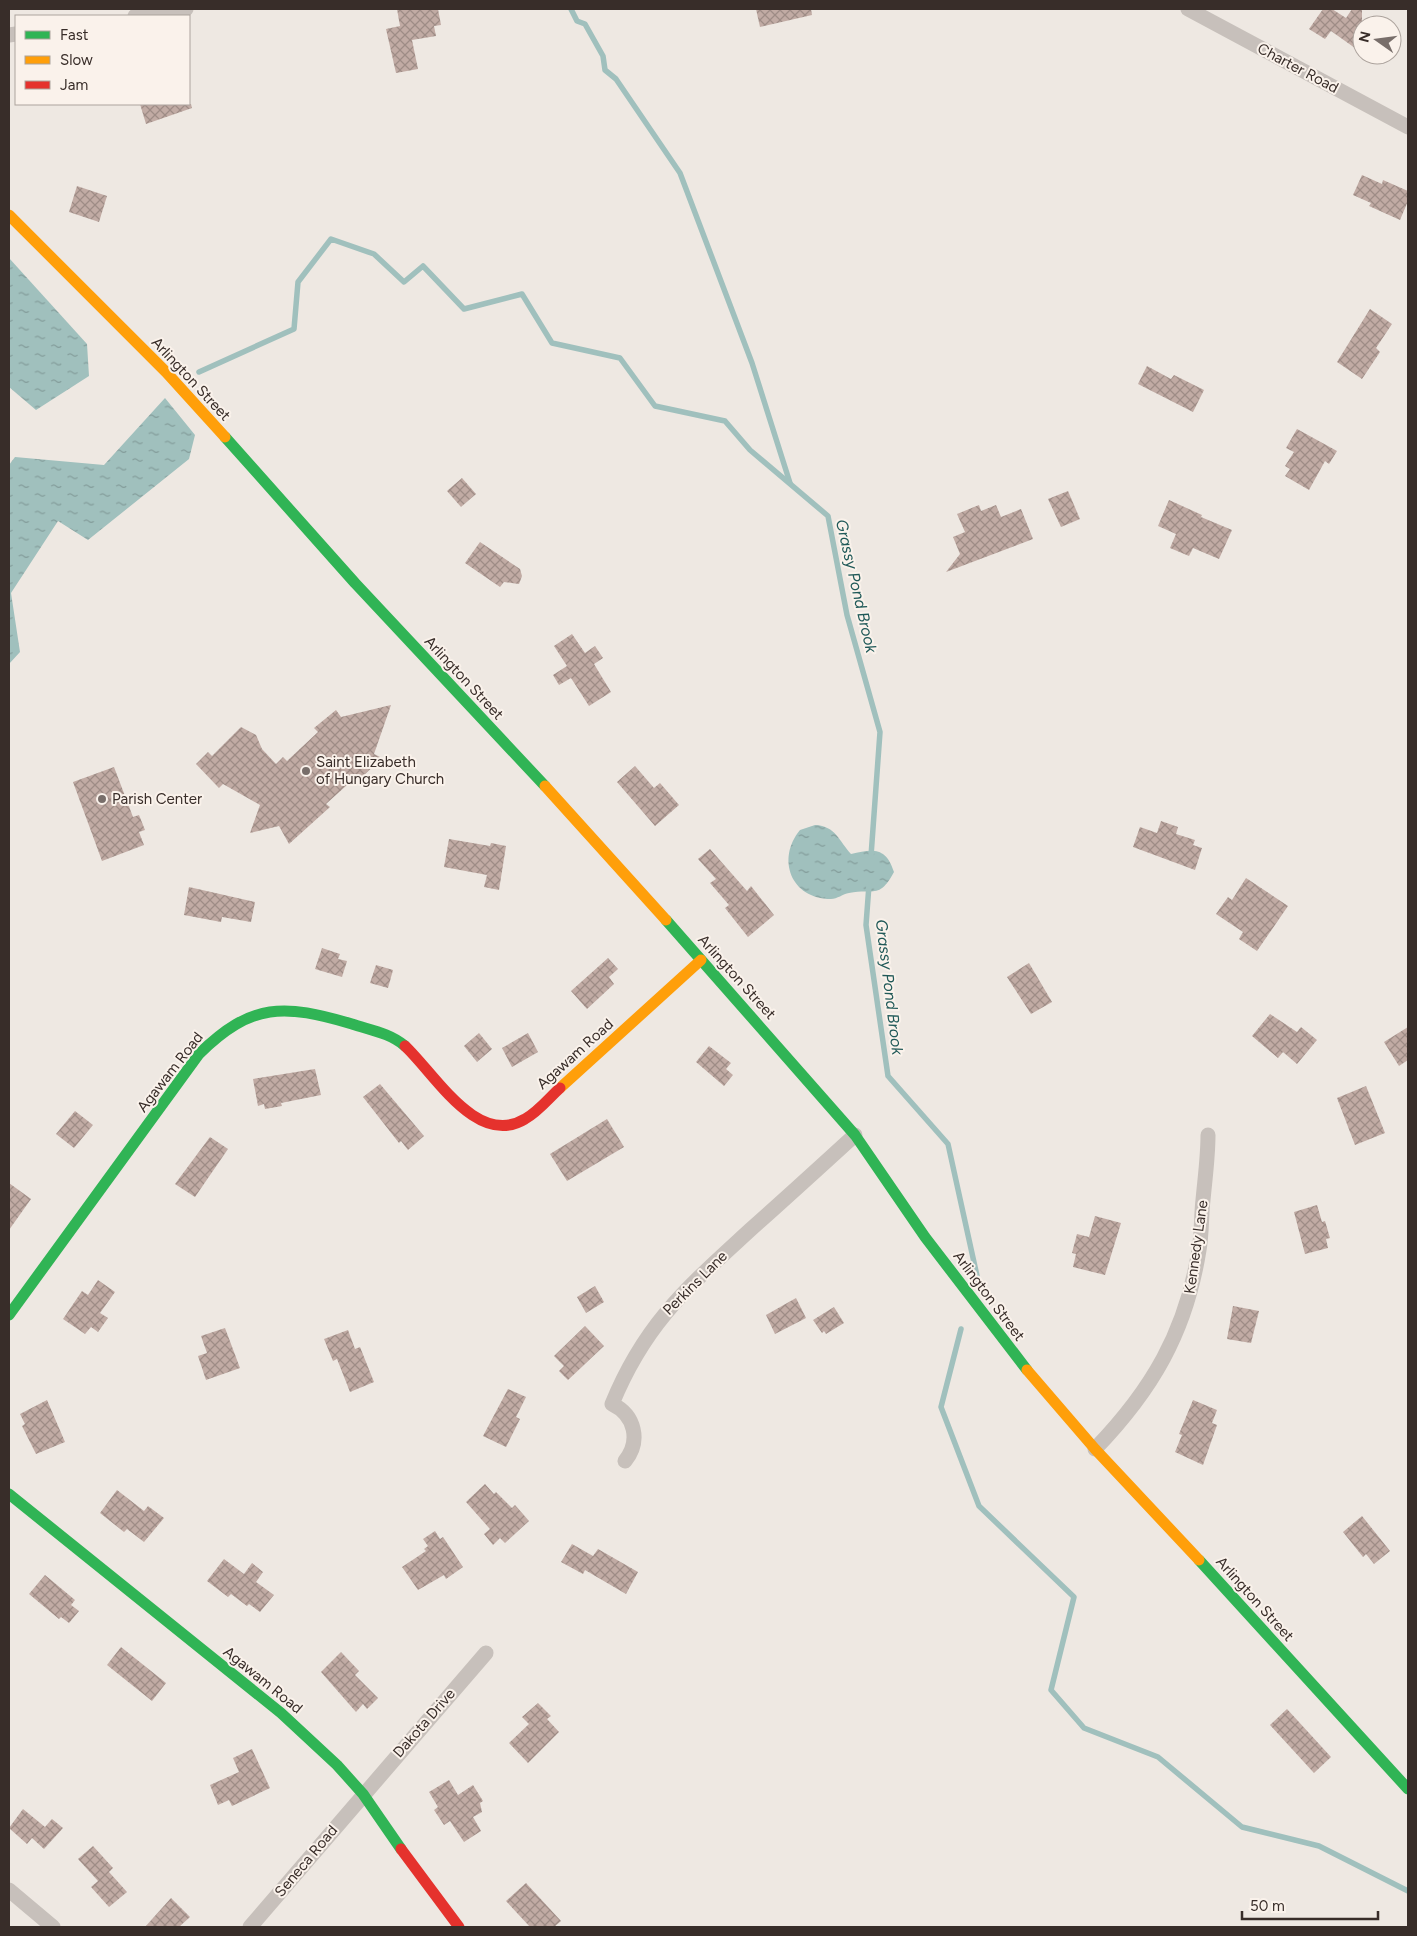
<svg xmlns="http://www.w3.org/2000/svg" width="1417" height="1936" viewBox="0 0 1417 1936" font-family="Figtree,sans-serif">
<defs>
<pattern id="water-ripples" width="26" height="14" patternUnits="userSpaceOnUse" patternTransform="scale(1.25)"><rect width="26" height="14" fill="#a0c0bd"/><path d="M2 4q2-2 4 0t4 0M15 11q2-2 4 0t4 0" fill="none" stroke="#839c9a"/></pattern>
<pattern id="building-cross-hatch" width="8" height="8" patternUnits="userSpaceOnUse" patternTransform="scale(1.25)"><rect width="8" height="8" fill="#c1aba4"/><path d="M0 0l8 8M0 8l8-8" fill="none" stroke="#9e8c86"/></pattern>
</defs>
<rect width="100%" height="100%" fill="#eee8e2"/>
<!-- water -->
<g fill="url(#water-ripples)">
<polygon points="9,258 87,344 89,376 36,410 9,387"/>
<polygon points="165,398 195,435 189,459 88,540 58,521 11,593 20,652 9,664 9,465 15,457 104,465"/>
<path d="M 815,825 C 836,826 839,841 851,854 C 872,849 886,846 894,872 C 879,900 873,888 849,893 C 843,894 837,899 831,899 C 791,899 776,859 800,830 Z"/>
</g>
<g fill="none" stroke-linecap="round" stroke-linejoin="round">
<!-- stream -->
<g stroke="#a0c0bd" stroke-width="5.5">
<polyline points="571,9 577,21 585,24 603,56 605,70 616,79 680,173 752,363 790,483"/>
<polyline points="199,372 294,329 298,282 331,239 374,254 404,282 423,266 464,309 522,294 552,343 620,358 655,406 725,421 750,450 828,516 847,615 880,732 871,856"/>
<polyline points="869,885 866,925 888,1076 948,1144 979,1285"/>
<polyline points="961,1329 941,1407 979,1506 1074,1597 1051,1690 1084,1728 1158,1757 1242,1827 1319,1846 1408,1891"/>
</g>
</g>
<!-- building -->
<g fill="url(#building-cross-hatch)">
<polygon points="397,9 438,9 441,25 434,26 436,36 412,40 418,69 396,73 386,29 400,26"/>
<polygon points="756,9 811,9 812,15 760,27"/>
<polygon points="1323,9 1332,9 1346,18 1352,9 1362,9 1362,53 1331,31 1325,39 1309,29"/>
<polygon points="140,104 191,104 192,108 146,124"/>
<polygon points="1362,175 1382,184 1383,180 1408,191 1408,201 1400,220 1369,206 1371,203 1353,195"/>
<polygon points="77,186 107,196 99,222 69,212"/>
<polygon points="1370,309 1392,324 1376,348 1380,352 1362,379 1337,362"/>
<polygon points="1147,366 1171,379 1174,375 1204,390 1193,412 1138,384"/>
<polygon points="1297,429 1337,451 1329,464 1325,461 1309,490 1285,476 1290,469 1285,466 1294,452 1286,448"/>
<polygon points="462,478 476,494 461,507 447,491"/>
<polygon points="1068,491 1080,519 1061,527 1048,499"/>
<polygon points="1169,500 1202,515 1201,517 1232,530 1219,559 1193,548 1189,556 1170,548 1176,534 1158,526"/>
<polygon points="979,505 981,511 996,505 1001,517 1021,509 1033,539 946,572 960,554 953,537 965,532 957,514"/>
<polygon points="480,542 520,569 522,576 519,584 504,582 500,587 465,563"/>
<polygon points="572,634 585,653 595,646 603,658 594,664 611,692 589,706 571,678 559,685 553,675 567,666 554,646"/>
<polygon points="391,705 374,754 382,758 361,778 358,775 326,804 330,807 289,844 279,826 250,833 260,805 223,784 219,788 196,764 208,752 212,756 241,727 256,735 262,749 276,764 283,757 287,761 318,732 314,728 336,710 341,717"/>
<polygon points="635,766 654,788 660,783 679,805 655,826 617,782"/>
<polygon points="114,767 133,817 139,815 145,830 139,832 144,845 102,861 73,782"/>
<polygon points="1161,821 1178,827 1176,834 1195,840 1193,845 1202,848 1195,870 1133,847 1140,827 1157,833"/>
<polygon points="449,839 490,846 491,843 506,846 499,890 484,887 487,875 444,867"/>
<polygon points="710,849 747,891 751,886 774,915 748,937 725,908 729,905 710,883 716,879 698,859"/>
<polygon points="1246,878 1288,906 1257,951 1239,939 1243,932 1216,914 1228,897 1232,900"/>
<polygon points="189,887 255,902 251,922 222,917 221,922 184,915"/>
<polygon points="322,948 340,954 338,959 347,961 342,977 315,969"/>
<polygon points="608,958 618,969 609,977 614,984 587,1009 571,991"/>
<polygon points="1029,963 1052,1002 1031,1014 1007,977"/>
<polygon points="376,965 393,970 388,988 370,983"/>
<polygon points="1270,1014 1297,1032 1301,1027 1317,1040 1297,1064 1283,1052 1278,1058 1252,1036"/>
<polygon points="1408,1027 1408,1060 1399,1066 1384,1042"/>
<polygon points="479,1033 492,1049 477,1062 464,1046"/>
<polygon points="528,1033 538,1052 512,1067 502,1048"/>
<polygon points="709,1046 731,1063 726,1069 733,1075 724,1086 696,1062"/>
<polygon points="315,1069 321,1095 281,1103 282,1106 265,1109 264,1104 258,1106 253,1079"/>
<polygon points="380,1084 424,1136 408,1150 401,1141 399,1143 363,1097"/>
<polygon points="1366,1086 1385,1133 1355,1145 1337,1098"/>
<polygon points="75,1111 93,1125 74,1148 56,1134"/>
<polygon points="607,1119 624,1147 567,1181 550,1154"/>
<polygon points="210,1137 228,1149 195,1197 175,1184"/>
<polygon points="9,1183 31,1199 9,1230"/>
<polygon points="1317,1205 1322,1222 1325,1221 1330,1238 1326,1239 1328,1248 1305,1254 1294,1212"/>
<polygon points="1095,1216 1121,1223 1105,1275 1073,1267 1076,1254 1072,1253 1077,1234 1089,1237"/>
<polygon points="98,1280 115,1292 100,1313 108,1318 98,1332 91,1327 85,1334 63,1319 82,1291 88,1295"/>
<polygon points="595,1286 604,1302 586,1313 577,1297"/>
<polygon points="796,1298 806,1318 775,1334 766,1315"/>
<polygon points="1233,1306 1259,1311 1251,1343 1227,1339"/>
<polygon points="834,1307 844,1323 826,1334 824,1331 822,1333 813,1320"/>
<polygon points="585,1326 604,1346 568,1380 559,1371 564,1366 554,1356"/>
<polygon points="225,1328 240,1368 206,1380 198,1356 207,1353 201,1336"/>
<polygon points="348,1330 355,1349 360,1347 374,1382 350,1392 337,1359 333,1361 324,1339"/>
<polygon points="508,1389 526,1397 516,1417 520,1419 506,1447 483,1436"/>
<polygon points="47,1400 65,1442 36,1454 22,1426 25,1424 20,1414"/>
<polygon points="1193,1400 1217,1410 1212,1423 1217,1425 1203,1465 1175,1452 1182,1435 1179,1434"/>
<polygon points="485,1484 494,1494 496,1492 512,1508 515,1505 529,1521 505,1543 500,1538 493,1545 484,1534 490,1529 466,1502"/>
<polygon points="117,1490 144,1511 148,1506 164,1518 144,1542 127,1529 124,1532 100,1513"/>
<polygon points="1362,1516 1390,1551 1374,1564 1366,1554 1363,1557 1343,1532"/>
<polygon points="435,1531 440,1539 443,1537 463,1567 446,1579 444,1575 418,1590 402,1567 426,1551 424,1549 428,1546 423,1539"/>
<polygon points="572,1544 593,1556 598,1549 638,1572 626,1594 585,1570 583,1574 561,1562"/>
<polygon points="224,1559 244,1574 252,1563 263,1572 256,1582 274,1595 260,1612 249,1604 247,1606 231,1594 228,1597 207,1581"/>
<polygon points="45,1575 75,1600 71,1605 79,1611 69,1623 61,1617 59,1619 29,1594"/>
<polygon points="121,1647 166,1683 152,1701 107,1665"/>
<polygon points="341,1652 359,1671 355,1675 378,1698 367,1709 363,1704 356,1712 321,1672"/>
<polygon points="538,1703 551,1716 547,1719 559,1732 528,1763 509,1743 529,1724 522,1717"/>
<polygon points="1287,1709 1331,1757 1314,1773 1270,1725"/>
<polygon points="252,1749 270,1788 232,1806 229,1800 218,1805 210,1785 239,1772 233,1758"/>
<polygon points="449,1780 458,1795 473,1785 483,1801 480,1803 482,1812 473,1817 481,1831 464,1842 450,1821 444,1825 434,1810 438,1807 429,1792"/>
<polygon points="23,1809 45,1827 52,1819 63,1828 44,1849 32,1838 27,1844 9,1828"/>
<polygon points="93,1846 113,1868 109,1872 127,1892 109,1907 91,1887 98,1881 78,1859"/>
<polygon points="526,1883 561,1921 554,1927 530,1927 506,1901"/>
<polygon points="171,1898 190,1917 179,1927 145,1927"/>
</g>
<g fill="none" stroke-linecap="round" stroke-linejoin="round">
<!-- street -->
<g stroke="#c7c0bb" stroke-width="15">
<polyline points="1188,9 1408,127"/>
<polyline points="135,16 186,9"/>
<polyline points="9,35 16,34"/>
<path d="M 1095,1449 C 1152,1390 1186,1332 1199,1250 C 1202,1233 1201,1217 1203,1200 C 1205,1178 1208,1157 1208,1135"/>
<path d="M 625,1461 C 641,1441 635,1415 612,1404 C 645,1323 688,1287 750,1230 C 785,1199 820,1167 855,1135"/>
<polyline points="9,1890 53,1927"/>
<polyline points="250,1927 486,1653"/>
</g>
<!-- fast -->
<g stroke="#30b455" stroke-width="11">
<polyline points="225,437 355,583 545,786"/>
<polyline points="666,920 855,1135 925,1237 1027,1370"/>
<path d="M 9,1315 L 199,1054 C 252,1002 284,1004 352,1024 C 370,1030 390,1033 405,1046"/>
<polyline points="9,1494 281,1713 337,1765 363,1794 401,1849"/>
<polyline points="1199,1560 1408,1789"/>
</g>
<!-- slow -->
<g stroke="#ff9f0a" stroke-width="11">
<polyline points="9,215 166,372 225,437"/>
<polyline points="545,786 666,920"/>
<polyline points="560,1088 701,960"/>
<polyline points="1027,1370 1095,1449 1199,1560"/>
</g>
<!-- jam -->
<g stroke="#e5322d" stroke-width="11">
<path d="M 405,1046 C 435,1074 477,1148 525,1119 C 538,1112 549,1098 560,1088"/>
<polyline points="401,1849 459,1927"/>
</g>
</g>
<!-- markers -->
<g fill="#786e6a" stroke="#faf2eb" stroke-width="2">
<circle cx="306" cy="771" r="5"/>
<circle cx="102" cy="799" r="5"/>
</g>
<g text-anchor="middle" stroke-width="4" stroke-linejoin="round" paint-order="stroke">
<!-- street labels -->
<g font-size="15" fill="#382d29" stroke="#faf2eb">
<text transform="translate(1298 68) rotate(28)" y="5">Charter Road</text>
<text transform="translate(191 379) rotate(47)" y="5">Arlington Street</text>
<text transform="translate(464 678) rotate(47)" y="5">Arlington Street</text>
<text transform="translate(737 977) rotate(48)" y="5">Arlington Street</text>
<text transform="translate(575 1054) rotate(-42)" y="5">Agawam Road</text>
<text transform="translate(170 1072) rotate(-52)" y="5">Agawam Road</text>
<text transform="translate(1196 1247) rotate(-82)" y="5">Kennedy Lane</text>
<text transform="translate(695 1283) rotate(-45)" y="5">Perkins Lane</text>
<text transform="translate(989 1296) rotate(53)" y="5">Arlington Street</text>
<text transform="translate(1255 1599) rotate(48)" y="5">Arlington Street</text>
<text transform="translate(263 1680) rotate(39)" y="5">Agawam Road</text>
<text transform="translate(424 1723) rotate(-49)" y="5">Dakota Drive</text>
<text transform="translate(306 1861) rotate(-50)" y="5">Seneca Road</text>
</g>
<!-- poi labels -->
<g font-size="15" fill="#382d29" stroke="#faf2eb" text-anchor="start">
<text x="316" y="767">Saint Elizabeth<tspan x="316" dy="17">of Hungary Church</tspan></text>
<text x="112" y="804">Parish Center</text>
</g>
<!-- water labels -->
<g font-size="16" font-style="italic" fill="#205958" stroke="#faf2eb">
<text transform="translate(857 586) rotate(77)" y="6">Grassy Pond Brook</text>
<text transform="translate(890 987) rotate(83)" y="6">Grassy Pond Brook</text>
</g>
</g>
<!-- border -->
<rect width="1417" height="1936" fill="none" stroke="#382d29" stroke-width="20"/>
<!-- legend -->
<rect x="15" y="15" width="175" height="90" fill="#faf2eb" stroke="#aca39d"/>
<rect x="25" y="31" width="25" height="8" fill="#30b455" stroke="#aca39d"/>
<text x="60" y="40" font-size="15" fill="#382d29">Fast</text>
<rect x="25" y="56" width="25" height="8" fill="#ff9f0a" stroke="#aca39d"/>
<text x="60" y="65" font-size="15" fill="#382d29">Slow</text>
<rect x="25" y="81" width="25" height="8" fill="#e5322d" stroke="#aca39d"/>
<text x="60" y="90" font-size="15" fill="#382d29">Jam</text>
<!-- north arrow -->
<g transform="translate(1377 40) rotate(284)"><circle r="24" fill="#faf2eb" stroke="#aca39d"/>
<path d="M0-4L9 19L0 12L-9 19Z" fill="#786e6a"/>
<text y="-8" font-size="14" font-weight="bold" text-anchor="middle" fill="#382d29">N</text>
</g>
<!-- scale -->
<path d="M1242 1911v8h136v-8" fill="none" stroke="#382d29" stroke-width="2.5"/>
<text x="1250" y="1911" font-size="15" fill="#382d29" stroke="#faf2eb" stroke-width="4" paint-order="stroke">50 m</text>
</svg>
